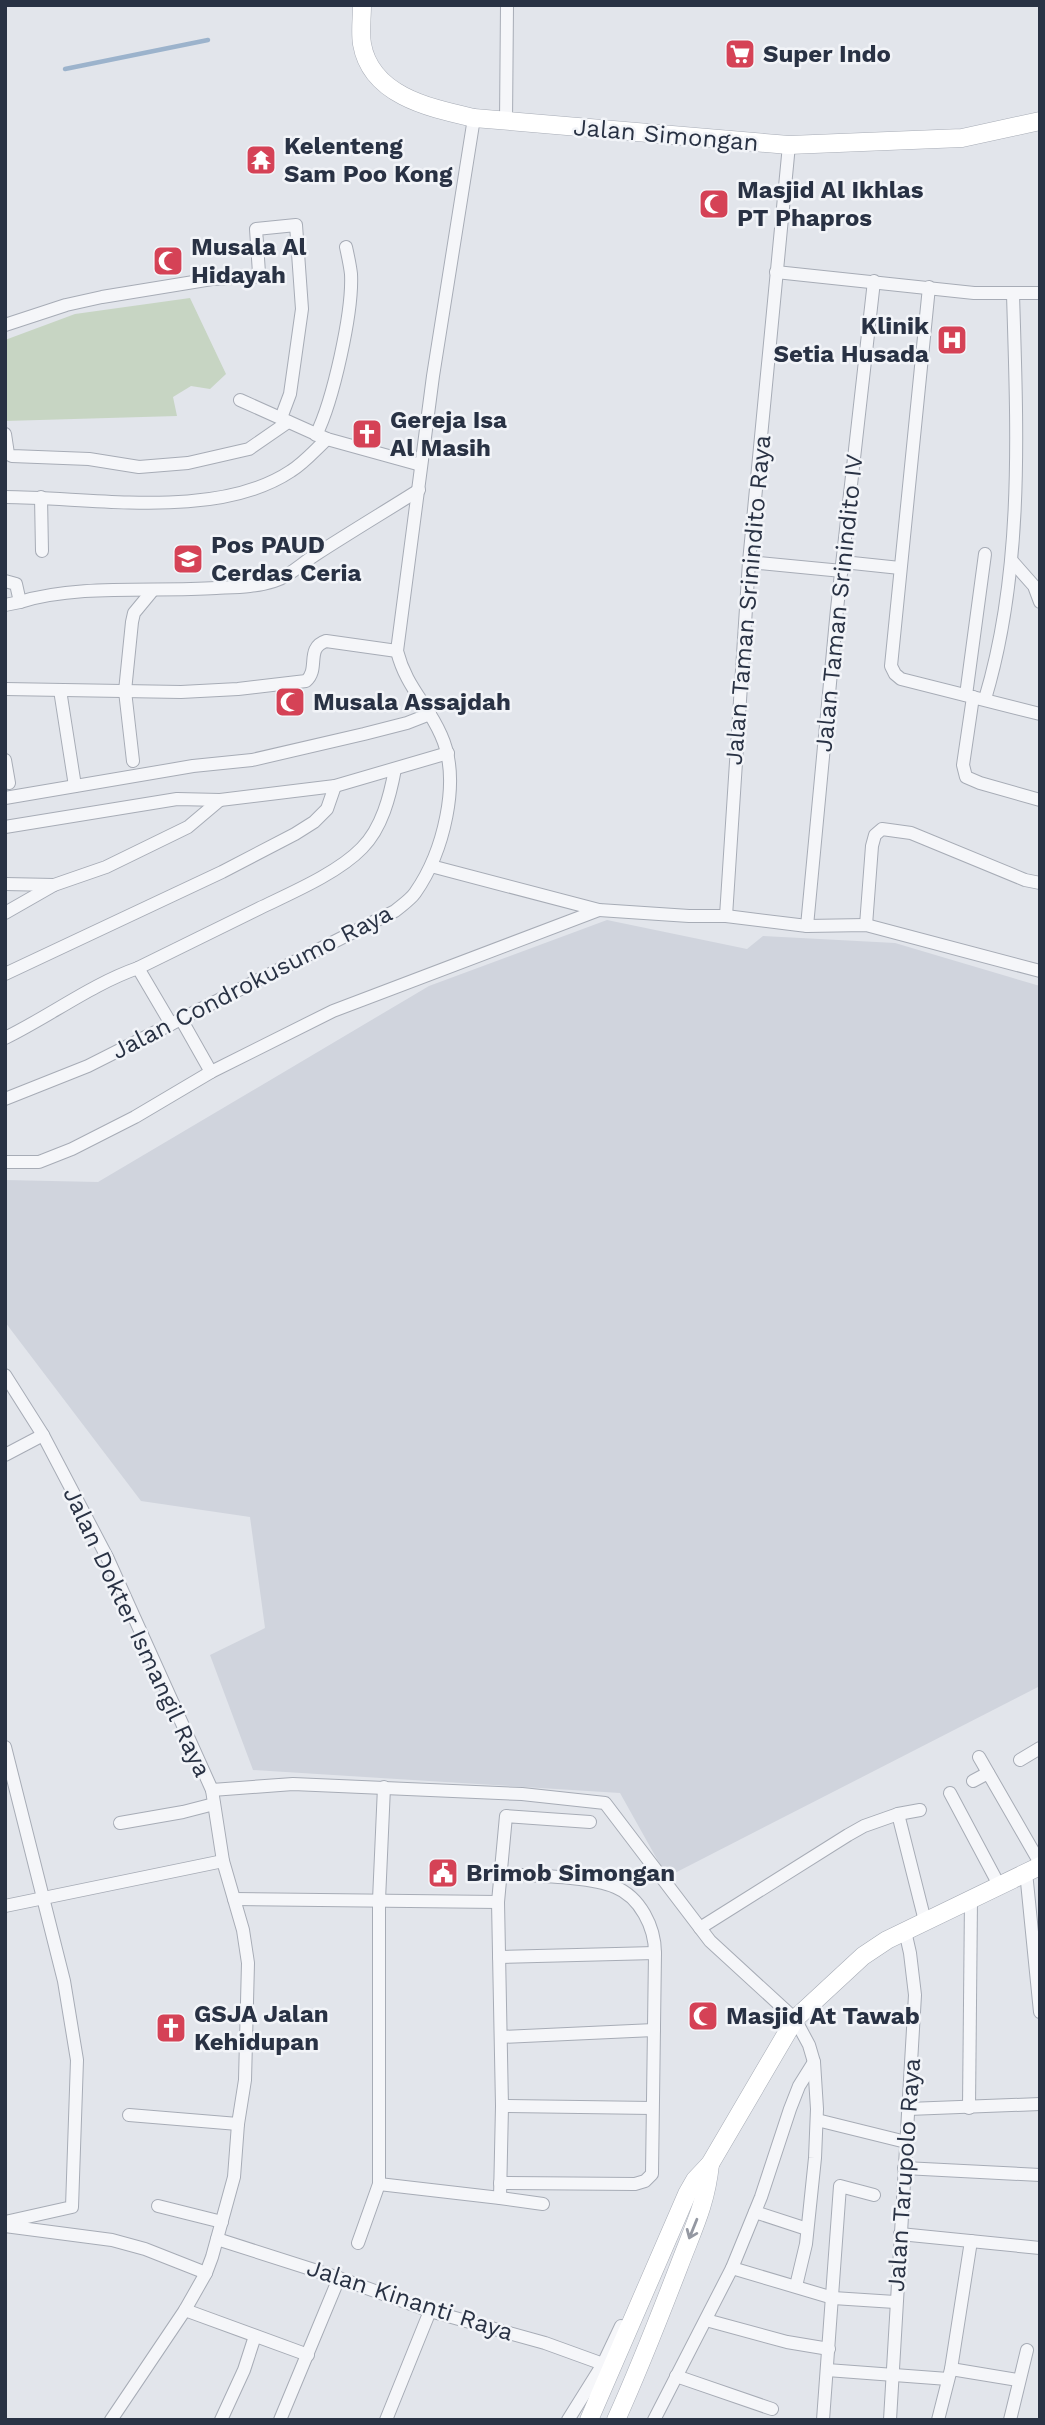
<svg xmlns="http://www.w3.org/2000/svg" width="1045" height="2425" viewBox="0 0 1045 2425" font-family="'Work Sans',sans-serif">
<rect width="100%" height="100%" fill="#e2e5eb"/>
<!-- built -->
<polygon fill="#d0d4dd" points="607,920 747,949 763,936 895,943 1040,986 1040,1686 667,1877 620,1793 253,1770 210,1655 265,1628 250,1517 141,1501 5,1322 5,1180 98,1182 429,986"/>
<!-- green -->
<polygon fill="#c7d5c3" points="190,298 226,374 210,389 191,386 173,397 177,416 5,421 5,340 75,314"/>
<g fill="none" stroke-linecap="round" stroke-linejoin="round">
<!-- stream -->
<polyline stroke="#9cb3cc" stroke-width="4.5" points="65,69 208,40"/>
<!-- street casing -->
<g stroke="#a7acb6" stroke-width="14">
<g id="street">
<polyline points="506,122 507,5"/>
<polyline points="776,272 974,293 1040,293"/>
<polyline points="929,287 891,666 895,674 901,679 1040,714"/>
<polyline points="5,325 66,305 102,297 212,279 254,277 259,273 256,229 296,225 302,309 290,394 281,418"/>
<polyline points="240,400 327,439 421,465"/>
<polyline points="5,434 8,454 12,456 89,459 139,467 188,463 249,449 288,422"/>
<path d="M 316,435 C 333,401 353,312 351,274 C 350,265 348,256 346,247"/>
<path d="M 5,497 C 91,497 216,521 291,471 C 304,463 315,450 327,439"/>
<polyline points="41,497 42,551"/>
<polyline points="1012,561 1034,586 1040,602"/>
<polyline points="749,562 842,571"/>
<polyline points="843,562 900,568"/>
<path d="M 5,581 L 16,584 L 20,602 C 77,584 155,592 216,588 C 235,587 256,587 274,581 C 290,576 301,564 315,555 C 349,533 384,512 419,490"/>
<polyline points="5,605 20,602"/>
<path d="M 5,689 L 181,692 L 238,689 L 306,681 C 320,669 305,648 326,641 L 397,651"/>
<polyline points="60,690 75,786"/>
<polyline points="966,695 985,554"/>
<polyline points="973,697 963,765 966,777 980,783 1040,800"/>
<path d="M 985,699 C 1024,569 1017,429 1013,294"/>
<polyline points="5,760 9,783"/>
<polyline points="133,761 125,691 132,622 134,613 153,590"/>
<polyline points="5,798 193,766 252,760 364,734 407,723 430,714"/>
<polyline points="5,827 177,799 220,800 335,786 448,753"/>
<polyline points="431,866 599,910 689,916 726,916 807,926 866,925 1040,971"/>
<polyline points="5,884 54,885"/>
<polyline points="5,913 54,885 106,867 188,827 220,800"/>
<polyline points="726,916 749,562 789,145"/>
<polyline points="866,925 872,846 875,835 882,829 911,833 1025,880 1040,883"/>
<polyline points="807,926 837,609 874,281"/>
<polyline points="138,968 171,1024"/>
<polyline points="5,974 222,872 295,834 314,822 327,809 335,786"/>
<polyline points="181,1019 211,1072"/>
<path d="M 5,1038 C 50,1016 92,984 138,968 C 179,948 219,928 260,908 C 291,893 338,873 362,848 C 382,828 390,796 395,769"/>
<path d="M 5,1099 L 88,1066 L 395,911 C 402,905 410,900 415,893 C 443,853 462,781 441,735 C 427,703 406,687 397,651 L 433,376 L 474,118"/>
<polyline points="5,1162 39,1162 72,1149 135,1117 211,1072 333,1011 599,910"/>
<polyline points="5,1375 43,1435 107,1557 212,1790 223,1861 243,1930 248,1963 245,2080 238,2124 234,2177 212,2257 206,2273 185,2310 111,2420"/>
<polyline points="5,1455 43,1435"/>
<polyline points="5,1747 64,1981 77,2060 72,2207 5,2222"/>
<polyline points="979,1757 1040,1863"/>
<polyline points="1020,1760 1040,1748"/>
<polyline points="973,1781 988,1773"/>
<polyline points="212,1790 293,1784 522,1794 605,1803 710,1941 795,2019 809,2045 814,2062 817,2109 815,2158 806,2244 796,2286"/>
<polyline points="950,1793 999,1885"/>
<polyline points="898,1814 920,1810"/>
<polyline points="120,1823 183,1812 214,1804"/>
<polyline points="1026,1872 1040,2012"/>
<polyline points="234,1899 498,1902"/>
<polyline points="5,1906 223,1861"/>
<polyline points="700,1928 848,1835 864,1826 898,1814 925,1921"/>
<polyline points="499,1957 655,1953"/>
<polyline points="501,2037 654,2030"/>
<polyline points="502,2106 652,2108"/>
<polyline points="969,2108 971,1899"/>
<polyline points="908,2109 1040,2104"/>
<polyline points="129,2115 238,2124"/>
<polyline points="817,2120 906,2142"/>
<polyline points="904,2168 1040,2175"/>
<path d="M 500,2183 L 635,2184 L 645,2181 L 652,2174 L 655,1953 C 655,1927 640,1897 615,1887 C 590,1876 531,1876 501,1874"/>
<polyline points="379,2184 500,2198 502,2106 498,1902 506,1816 590,1822"/>
<polyline points="500,2198 543,2204"/>
<polyline points="158,2206 222,2222"/>
<polyline points="755,2212 807,2229"/>
<polyline points="5,2226 112,2240 145,2249 206,2273"/>
<polyline points="900,2234 1040,2248"/>
<polyline points="217,2239 339,2278 430,2311 545,2343 603,2364"/>
<polyline points="358,2243 379,2184 379,1900 384,1787"/>
<polyline points="732,2268 833,2298 895,2302"/>
<polyline points="185,2310 308,2355"/>
<polyline points="706,2320 787,2342 829,2349"/>
<polyline points="951,2369 1018,2380"/>
<polyline points="827,2370 948,2379"/>
<polyline points="676,2376 772,2409"/>
<polyline points="221,2420 244,2370 255,2336"/>
<polyline points="280,2420 339,2278"/>
<polyline points="386,2420 430,2311"/>
<polyline points="568,2420 603,2364 621,2326"/>
<polyline points="654,2420 732,2268 761,2197 790,2109 799,2086 814,2062"/>
<polyline points="823,2420 840,2186 874,2195"/>
<polyline points="890,2420 915,1995 910,1953 905,1931"/>
<polyline points="938,2420 951,2369 971,2241"/>
<polyline points="1010,2420 1027,2350"/>
</g>
</g>
<!-- secondary casing -->
<g stroke="#a7acb6" stroke-width="19">
<g id="secondary">
<path d="M 362,5 C 362,18 360,32 362,44 C 371,96 430,108 474,118 L 789,145 L 962,138 L 1040,121"/>
<polyline points="589,2420 687,2194 695,2180 710,2164 795,2019 863,1956 887,1940 1040,1866"/>
<path d="M 616,2420 C 639,2369 659,2318 679,2266 C 693,2229 706,2204 710,2164"/>
</g>
</g>
<!-- street -->
<use href="#street" stroke="#f5f6f9" stroke-width="12"/>
<!-- secondary -->
<use href="#secondary" stroke="#fff" stroke-width="18"/>
</g>
<!-- one-way arrows -->
<defs><path id="oneway-shaft" d="M-6 0H5M1.5-3L5.5 0L1.5 3" fill="none" stroke-width="1.6" stroke-linecap="round" stroke-linejoin="round" transform="scale(1.75)"/></defs>
<use stroke="#9498a2" href="#oneway-shaft" transform="translate(693 2229) rotate(112)"/>
<!-- icons -->
<defs>
<g id="supermarket-square" transform="scale(1.575)"><rect x="-9" y="-9" width="18" height="18" rx="4" fill="#d54256" stroke="#f2f4f8"/><path d="M-6-5.5h2.5l.6 2H6L4.5 2H-2.5L-4.4-4H-6ZM-1.5 3.2a1.3 1.3 0 1 0 .1 0ZM3 3.2a1.3 1.3 0 1 0 .1 0Z" fill="#fff"/></g>
<g id="temple-square" transform="scale(1.575)"><rect x="-9" y="-9" width="18" height="18" rx="4" fill="#d54256" stroke="#f2f4f8"/><path d="M0-6L5-2H3V0L6.5 2.5H4V6H1.5V3h-3V6H-4V2.5H-6.5L-3 0V-2H-5Z" fill="#fff"/></g>
<g id="mosque-square" transform="scale(1.575)"><rect x="-9" y="-9" width="18" height="18" rx="4" fill="#d54256" stroke="#f2f4f8"/><path d="M3.5-4.9A6 6 0 1 0 3.5 4.9A5 5 0 1 1 3.5-4.9Z" fill="#fff"/></g>
<g id="hospital-square" transform="scale(1.575)"><rect x="-9" y="-9" width="18" height="18" rx="4" fill="#d54256" stroke="#f2f4f8"/><path d="M-5-5h3v3.5h4V-5h3V5h-3V1.5h-4V5h-3Z" fill="#fff"/></g>
<g id="church-square" transform="scale(1.575)"><rect x="-9" y="-9" width="18" height="18" rx="4" fill="#d54256" stroke="#f2f4f8"/><path d="M-1.2-6h2.4v3.5h3.3v2.4h-3.3V6h-2.4V-.1h-3.3v-2.4h3.3Z" fill="#fff"/></g>
<g id="school-square" transform="scale(1.575)"><rect x="-9" y="-9" width="18" height="18" rx="4" fill="#d54256" stroke="#f2f4f8"/><path d="M0-5L7-2L0 1L-7-2ZM-4 1L0 2.5L4 1V4Q0 6-4 4Z" fill="#fff"/></g>
<g id="civic-square" transform="scale(1.575)"><rect x="-9" y="-9" width="18" height="18" rx="4" fill="#d54256" stroke="#f2f4f8"/><path d="M-.6-6.5H3V-4.5H.6V-3L4-1V1h2V6H-6V1h2V-1L-.6-3ZM-1.2 2.5V6h2.4V2.5Z" fill="#fff"/></g>
</defs>
<g fill-rule="evenodd">
<use href="#supermarket-square" x="740" y="54"/>
<use href="#temple-square" x="261" y="160"/>
<use href="#mosque-square" x="714" y="204"/>
<use href="#mosque-square" x="168" y="261"/>
<use href="#hospital-square" x="952" y="340"/>
<use href="#church-square" x="367" y="434"/>
<use href="#school-square" x="188" y="559"/>
<use href="#mosque-square" x="290" y="702"/>
<use href="#civic-square" x="443" y="1873"/>
<use href="#mosque-square" x="703" y="2016"/>
<use href="#church-square" x="171" y="2028"/>
</g>
<g text-anchor="middle" stroke-width="5" stroke-linejoin="round" paint-order="stroke">
<!-- poi labels -->
<g font-size="24" font-weight="bold" fill="#293244" stroke="#f2f4f8" text-anchor="start">
<text x="763" y="62">Super Indo</text>
<text x="284" y="154">Kelenteng<tspan x="284" dy="28">Sam Poo Kong</tspan></text>
<text x="737" y="198">Masjid Al Ikhlas<tspan x="737" dy="28">PT Phapros</tspan></text>
<text x="191" y="255">Musala Al<tspan x="191" dy="28">Hidayah</tspan></text>
<text x="929" y="334" text-anchor="end">Klinik<tspan x="929" dy="28">Setia Husada</tspan></text>
<text x="390" y="428">Gereja Isa<tspan x="390" dy="28">Al Masih</tspan></text>
<text x="211" y="553">Pos PAUD<tspan x="211" dy="28">Cerdas Ceria</tspan></text>
<text x="313" y="710">Musala Assajdah</text>
<text x="466" y="1881">Brimob Simongan</text>
<text x="194" y="2022">GSJA Jalan<tspan x="194" dy="28">Kehidupan</tspan></text>
<text x="726" y="2024">Masjid At Tawab</text>
</g>
<!-- street labels -->
<g font-size="24" fill="#293244" stroke="#f2f4f8">
<text transform="translate(666 135) rotate(5)" y="8">Jalan Simongan</text>
<text transform="translate(748 600) rotate(-85)" y="8">Jalan Taman Srinindito Raya</text>
<text transform="translate(839 603) rotate(-84)" y="8">Jalan Taman Srinindito IV</text>
<text transform="translate(252 982) rotate(-27)" y="8">Jalan Condrokusumo Raya</text>
<text transform="translate(137 1632) rotate(65)" y="8">Jalan Dokter Ismangil Raya</text>
<text transform="translate(904 2175) rotate(-86)" y="8">Jalan Tarupolo Raya</text>
<text transform="translate(410 2300) rotate(18)" y="8">Jalan Kinanti Raya</text>
</g>
</g>
<!-- border -->
<rect width="1045" height="2425" fill="none" stroke="#293244" stroke-width="14"/>
</svg>
